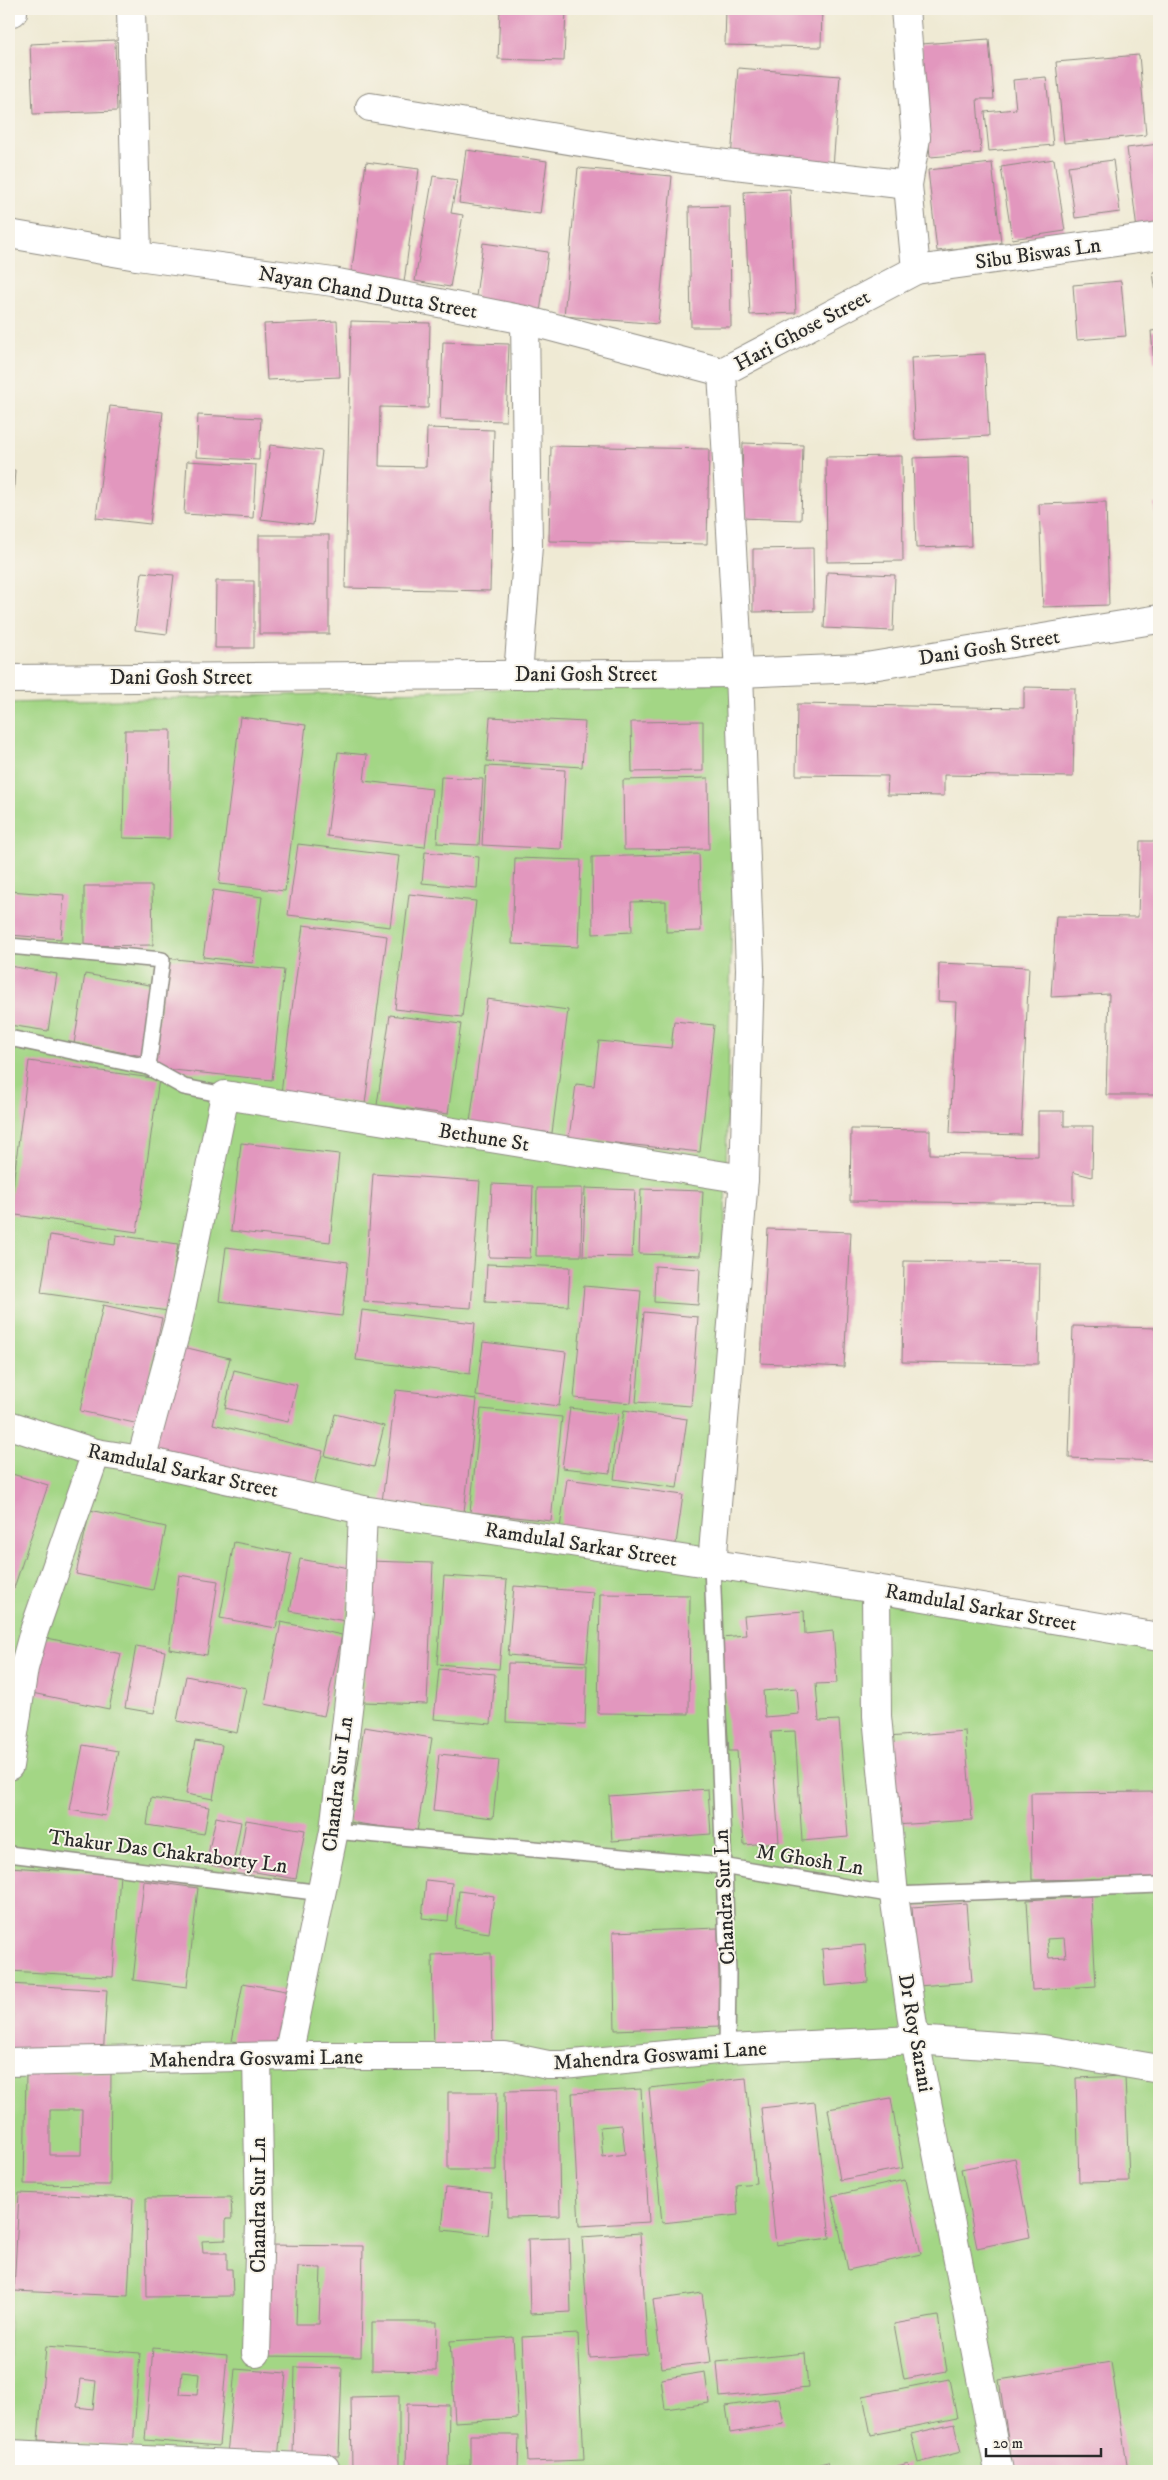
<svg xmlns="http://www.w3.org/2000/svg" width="1168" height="2480" viewBox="0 0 1168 2480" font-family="'IM FELL DW Pica',serif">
<rect width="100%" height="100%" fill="#f7f3e8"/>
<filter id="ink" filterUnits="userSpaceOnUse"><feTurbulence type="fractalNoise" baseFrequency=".02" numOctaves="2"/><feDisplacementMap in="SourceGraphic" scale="10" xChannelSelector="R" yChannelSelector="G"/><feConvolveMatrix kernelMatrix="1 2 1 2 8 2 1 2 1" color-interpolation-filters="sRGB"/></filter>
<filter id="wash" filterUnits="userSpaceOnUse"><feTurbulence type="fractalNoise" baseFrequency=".0096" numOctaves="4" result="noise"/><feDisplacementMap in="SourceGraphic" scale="20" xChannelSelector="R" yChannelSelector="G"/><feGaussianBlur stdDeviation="1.12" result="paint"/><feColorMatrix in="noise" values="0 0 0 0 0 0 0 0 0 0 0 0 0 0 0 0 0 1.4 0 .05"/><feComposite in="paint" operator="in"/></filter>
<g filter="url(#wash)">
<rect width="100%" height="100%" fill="#efead4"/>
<!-- green -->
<polygon fill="#a3d685" stroke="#678058" points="737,682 717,1573 1159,1651 1159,2471 9,2471 9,703"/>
<g id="blocks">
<!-- building -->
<g fill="#e297be" fill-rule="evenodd">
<polygon points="500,9 566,9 564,61 498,59"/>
<polygon points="726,9 822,9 821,47 725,45"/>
<polygon points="989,39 994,99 977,99 981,153 930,157 921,44"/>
<polygon points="115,40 117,111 33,114 30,44"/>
<polygon points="1139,55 1146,135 1064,143 1056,62"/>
<polygon points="738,68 840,76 833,167 731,159"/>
<polygon points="1046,77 1053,145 989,151 985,112 1016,109 1013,80"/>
<polygon points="1159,144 1159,228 1137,230 1127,148"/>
<polygon points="466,150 547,161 540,214 459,203"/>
<polygon points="1054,159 1065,231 1012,239 1001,167"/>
<polygon points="1113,160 1120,212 1075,218 1068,166"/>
<polygon points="366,162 419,169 403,290 350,284"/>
<polygon points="992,163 1001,243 937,251 928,170"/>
<polygon points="578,168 672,176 658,324 564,316"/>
<polygon points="433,176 457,180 451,213 463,215 450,287 415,281"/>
<polygon points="790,189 796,313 750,315 744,192"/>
<polygon points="730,206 731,327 691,327 689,207"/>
<polygon points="483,243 548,252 540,313 475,304"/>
<polygon points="1159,271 1159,307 1158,307 1153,272"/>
<polygon points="1121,281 1126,336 1077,340 1073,285"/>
<polygon points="337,321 340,377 267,380 264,324"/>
<polygon points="351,321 430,323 428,408 380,407 379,466 426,467 427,428 494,430 490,591 345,588"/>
<polygon points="1159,330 1159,361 1154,362 1151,331"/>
<polygon points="443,342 509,344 506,421 440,419"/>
<polygon points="985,354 989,436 915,440 911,358"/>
<polygon points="110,406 163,412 150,524 96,518"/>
<polygon points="198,415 261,418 259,460 196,457"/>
<polygon points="743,443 803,445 801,520 740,518"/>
<polygon points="270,445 322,451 313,525 261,519"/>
<polygon points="551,446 709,449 707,544 549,541"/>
<polygon points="902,456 903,561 827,562 826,457"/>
<polygon points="969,456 971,546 916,548 913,458"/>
<polygon points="187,461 256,465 253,518 184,514"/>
<polygon points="9,470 15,470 12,514 9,513"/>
<polygon points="1106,502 1109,605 1043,607 1039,504"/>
<polygon points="1154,503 1159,503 1159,547 1158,548"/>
<rect x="259" y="535" width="70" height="99"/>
<polygon points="813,548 814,611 753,612 753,549"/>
<polygon points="142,572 174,575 167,634 135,630"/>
<polygon points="827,572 895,575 893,631 824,628"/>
<polygon points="216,581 254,581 254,648 215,648"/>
<polygon points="1024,687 1075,688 1073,777 944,775 944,796 887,795 888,776 796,775 797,704 1024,708"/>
<polygon points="240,717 306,725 285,891 219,884"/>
<polygon points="490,717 585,722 582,767 487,761"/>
<polygon points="703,721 703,771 632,772 631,722"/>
<polygon points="125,730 171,730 169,839 123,838"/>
<polygon points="338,752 367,755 364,781 432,789 425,847 327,836"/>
<polygon points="486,766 565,770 561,849 482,845"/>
<polygon points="441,777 483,779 479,845 437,843"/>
<polygon points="708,778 709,849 624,850 623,780"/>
<polygon points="1140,841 1159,841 1159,1095 1106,1095 1109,994 1051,997 1056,916 1138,917"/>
<polygon points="298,844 399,856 390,927 288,915"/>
<polygon points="425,852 479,857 477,888 422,883"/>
<polygon points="699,854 701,931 666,932 666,901 631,902 632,932 593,934 592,857"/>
<polygon points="515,858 581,860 578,947 512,944"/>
<polygon points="84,886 152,886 153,945 84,946"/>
<polygon points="213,890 262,897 253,963 203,957"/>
<polygon points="9,891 64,895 61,939 9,935"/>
<polygon points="409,894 476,901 462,1017 395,1009"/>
<polygon points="303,925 387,936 365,1104 281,1093"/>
<polygon points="165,958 284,970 272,1080 153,1068"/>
<polygon points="939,963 1029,967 1021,1135 950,1133 956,1002 938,1001"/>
<polygon points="9,966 57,974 48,1031 9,1025"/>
<polygon points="85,974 155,986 143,1056 74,1044"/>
<polygon points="487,999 568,1010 552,1133 470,1122"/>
<polygon points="390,1015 461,1024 448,1114 377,1105"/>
<polygon points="674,1021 714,1025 700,1152 569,1138 576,1084 594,1086 599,1041 671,1048"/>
<polygon points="29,1061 159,1079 137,1232 9,1214"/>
<polygon points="1038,1111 1064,1111 1064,1126 1093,1126 1092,1177 1073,1172 1073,1204 850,1201 851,1129 930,1130 930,1154 1038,1156"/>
<polygon points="241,1143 339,1154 330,1242 231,1231"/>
<polygon points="373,1174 480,1181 471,1308 364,1301"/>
<polygon points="492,1184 533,1186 530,1258 489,1257"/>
<polygon points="537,1188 582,1188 581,1256 536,1256"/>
<polygon points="585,1188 635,1190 632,1257 583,1256"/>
<polygon points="641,1189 703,1191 700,1256 639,1254"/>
<polygon points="768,1229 851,1232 844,1367 761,1363"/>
<polygon points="50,1235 115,1245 116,1235 178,1244 168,1311 41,1293"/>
<polygon points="226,1247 348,1262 342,1316 219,1301"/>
<polygon points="904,1261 1040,1263 1038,1364 902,1362"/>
<polygon points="487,1264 570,1267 568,1306 485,1302"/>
<polygon points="655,1266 700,1269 698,1305 654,1302"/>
<polygon points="584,1286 641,1291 631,1403 574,1398"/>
<polygon points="103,1305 162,1318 139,1424 80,1411"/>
<polygon points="362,1310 475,1323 470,1374 356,1360"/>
<polygon points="644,1312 698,1317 691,1406 636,1402"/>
<polygon points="1073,1326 1159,1328 1159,1461 1069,1458"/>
<polygon points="483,1342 566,1352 559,1406 476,1396"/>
<polygon points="179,1346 230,1358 213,1424 323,1451 312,1493 152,1453"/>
<polygon points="234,1370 297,1385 288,1422 225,1408"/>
<polygon points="396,1390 477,1399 464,1512 382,1502"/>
<polygon points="570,1408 618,1414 610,1473 562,1468"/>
<polygon points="481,1409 562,1417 551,1521 470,1512"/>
<polygon points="624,1410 687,1419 677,1488 614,1479"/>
<polygon points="335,1414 384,1426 374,1467 325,1456"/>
<polygon points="9,1473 48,1485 14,1588 9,1587"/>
<polygon points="567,1479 683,1495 676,1544 560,1528"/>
<polygon points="90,1510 166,1527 153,1590 76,1574"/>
<polygon points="234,1542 291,1553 276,1628 220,1618"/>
<polygon points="300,1559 354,1569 345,1621 290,1611"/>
<polygon points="369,1561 433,1563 427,1704 363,1702"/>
<polygon points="179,1575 218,1581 207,1655 169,1649"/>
<polygon points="444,1576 507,1580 499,1669 437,1664"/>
<polygon points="514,1586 593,1592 587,1662 508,1655"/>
<polygon points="600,1594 690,1595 689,1714 598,1713"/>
<path d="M 804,1611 L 805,1634 L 833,1631 L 837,1683 L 816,1684 L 819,1721 L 839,1720 L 848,1837 L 802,1841 L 795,1731 L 771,1732 L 779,1842 L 744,1845 L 737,1751 L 729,1751 L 721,1637 L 746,1635 L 744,1616 ZM 797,1688 L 799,1714 L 765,1717 L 763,1691 Z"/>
<polygon points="281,1622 342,1635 324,1716 265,1704"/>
<polygon points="43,1637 121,1654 109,1709 32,1693"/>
<polygon points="136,1646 165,1651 154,1713 125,1708"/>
<polygon points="508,1663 587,1665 585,1725 506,1722"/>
<polygon points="439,1669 495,1674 491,1724 434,1719"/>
<polygon points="186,1676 246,1688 237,1733 177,1721"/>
<polygon points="364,1727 432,1738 417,1832 349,1822"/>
<polygon points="965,1731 972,1820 895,1825 888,1737"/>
<polygon points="195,1741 222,1745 213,1799 186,1794"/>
<polygon points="83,1745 118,1751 105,1816 70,1810"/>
<polygon points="439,1754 499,1760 493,1818 433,1811"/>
<polygon points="708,1789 711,1834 612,1841 609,1796"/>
<polygon points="1159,1792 1159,1878 1032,1880 1031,1793"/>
<polygon points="151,1798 209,1807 204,1834 147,1825"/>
<polygon points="216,1817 241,1822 232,1869 206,1864"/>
<polygon points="246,1820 305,1830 296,1879 238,1869"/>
<polygon points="9,1867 120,1874 113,1977 9,1971"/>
<polygon points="426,1880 452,1883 448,1921 422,1918"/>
<polygon points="144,1881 198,1888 187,1987 133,1980"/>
<polygon points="459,1891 494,1896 489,1933 455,1928"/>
<path d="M 1091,1896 L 1096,1986 L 1032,1990 L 1027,1900 ZM 1064,1938 L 1066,1957 L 1049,1958 L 1047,1939 Z"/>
<polygon points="966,1903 972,1982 918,1986 912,1907"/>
<polygon points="718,1928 720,2026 615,2030 613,1932"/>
<polygon points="865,1945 868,1982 825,1986 822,1949"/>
<polygon points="491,1953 493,2048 434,2049 432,1955"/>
<polygon points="243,1983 291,1992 279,2050 232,2041"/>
<polygon points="10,1984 107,1990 103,2059 9,2053"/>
<path d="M 26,2072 L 111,2073 L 110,2185 L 24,2184 ZM 50,2110 L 82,2110 L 81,2155 L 50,2155 Z"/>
<polygon points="1125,2076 1129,2181 1079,2182 1076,2078"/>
<polygon points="746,2078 756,2183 736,2185 738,2215 662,2223 649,2088"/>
<path d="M 641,2089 L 649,2222 L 579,2226 L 572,2093 ZM 622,2125 L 625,2154 L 603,2157 L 600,2127 Z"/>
<polygon points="558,2090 560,2216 507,2217 505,2091"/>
<polygon points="448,2092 497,2092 496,2170 448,2170"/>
<polygon points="891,2098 903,2168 840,2180 828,2109"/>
<polygon points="815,2102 830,2238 776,2245 761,2108"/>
<polygon points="1015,2158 1030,2237 977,2248 961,2169"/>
<polygon points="905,2180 921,2254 848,2270 832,2196"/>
<polygon points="446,2188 492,2193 488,2235 442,2230"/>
<polygon points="19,2193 133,2198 128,2296 14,2291"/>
<polygon points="231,2197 232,2219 226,2219 226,2240 202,2241 203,2253 227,2253 227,2269 232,2269 233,2296 147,2297 146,2198"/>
<polygon points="640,2233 648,2354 590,2358 582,2237"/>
<polygon points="569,2238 571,2312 530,2314 528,2239"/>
<path d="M 262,2245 L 363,2246 L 361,2357 L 260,2356 ZM 298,2267 L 321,2268 L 319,2324 L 296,2324 Z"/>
<polygon points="702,2293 711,2362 662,2368 653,2300"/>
<polygon points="938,2316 947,2371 904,2379 894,2324"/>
<polygon points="372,2322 437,2322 436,2371 372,2370"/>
<polygon points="578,2334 584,2460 528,2462 522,2337"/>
<polygon points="513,2337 518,2418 455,2422 450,2341"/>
<path d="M 46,2346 L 140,2353 L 133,2447 L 38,2440 ZM 81,2379 L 96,2381 L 93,2409 L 77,2407 Z"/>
<path d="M 153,2348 L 227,2355 L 219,2446 L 145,2440 ZM 182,2372 L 199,2374 L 197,2395 L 180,2394 Z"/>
<polygon points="805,2353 808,2388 720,2397 717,2362"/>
<polygon points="1111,2362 1128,2471 1013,2471 999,2380"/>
<polygon points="295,2367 342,2368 339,2456 293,2455"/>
<polygon points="235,2369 286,2373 278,2460 227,2455"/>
<polygon points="705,2372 709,2403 665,2409 661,2379"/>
<polygon points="949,2379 957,2418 871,2435 863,2396"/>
<polygon points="399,2396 399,2471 352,2471 351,2397"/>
<polygon points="779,2398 784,2424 730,2433 726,2406"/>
<polygon points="407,2404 449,2405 448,2471 406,2471"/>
<polygon points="954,2424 961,2452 918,2463 911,2434"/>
<polygon points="470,2435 519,2435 518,2471 470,2471"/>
<polygon points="828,2462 830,2471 793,2471"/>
<polygon points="908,2463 910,2471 881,2471"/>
</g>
</g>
</g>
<g filter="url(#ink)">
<use href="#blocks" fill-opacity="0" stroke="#8d8a80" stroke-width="1"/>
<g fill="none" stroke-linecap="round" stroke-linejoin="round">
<!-- service casing -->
<g stroke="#8d8a80" stroke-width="18">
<g id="service">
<polyline points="9,946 162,960 148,1067 184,1087 225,1095"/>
<polyline points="9,1038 148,1067"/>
<polyline points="712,1565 728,1973 727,2049"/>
<polyline points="334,1831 722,1866 894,1895 1159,1885"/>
<polyline points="9,1854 322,1893"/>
</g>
</g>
<!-- minor casing -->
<g stroke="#8d8a80" stroke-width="30">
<g id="minor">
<polyline points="131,9 137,256"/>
<polyline points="13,12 13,9"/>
<polyline points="370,107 683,159 908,185"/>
<polyline points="9,234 137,256 333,282 525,320 722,372"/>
<polyline points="916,270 1159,236"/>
<polyline points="518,675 528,546 525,320"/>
<polyline points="141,1460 178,1323 225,1095 744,1179"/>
<polyline points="712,1565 744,1179 750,969 739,673 722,372 916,270 908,185 916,138 905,9"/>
<polyline points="288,2056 334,1831 359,1614 363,1510"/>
<polyline points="9,2062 288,2056 505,2056 548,2065 563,2065 727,2049 915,2040 1043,2049 1159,2069"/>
<polyline points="256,2353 260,2223 257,2057"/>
<polyline points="9,2454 325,2468"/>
</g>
</g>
<!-- tertiary casing -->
<g stroke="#8d8a80" stroke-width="30">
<g id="tertiary">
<polyline points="9,679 739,673 860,668 1159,619"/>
<polyline points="9,1425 96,1453 141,1460 363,1510 876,1589 1159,1637"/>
<polyline points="876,1589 877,1716 894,1895 915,2040 999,2471"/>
<polyline points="9,1766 24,1668 34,1631 96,1453"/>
</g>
</g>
<!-- service -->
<use href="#service" stroke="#fff" stroke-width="15"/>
<!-- minor -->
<use href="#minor" stroke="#fff" stroke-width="28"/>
<!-- tertiary -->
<use href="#tertiary" stroke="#fff" stroke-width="28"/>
</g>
</g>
<g text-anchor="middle" stroke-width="4" stroke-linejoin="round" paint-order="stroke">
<!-- street labels -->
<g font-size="21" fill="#2b2b2b" stroke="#f7f3e8">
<text transform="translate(1038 253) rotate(-8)" y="7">Sibu Biswas Ln</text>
<text transform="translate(368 292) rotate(10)" y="7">Nayan Chand Dutta Street</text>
<text transform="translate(802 330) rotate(-28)" y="7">Hari Ghose Street</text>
<text transform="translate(989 647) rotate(-9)" y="7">Dani Gosh Street</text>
<text x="586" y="681">Dani Gosh Street</text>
<text x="181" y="684">Dani Gosh Street</text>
<text transform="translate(484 1137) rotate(9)" y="7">Bethune St</text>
<text transform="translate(183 1470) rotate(12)" y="7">Ramdulal Sarkar Street</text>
<text transform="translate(581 1544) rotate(9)" y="7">Ramdulal Sarkar Street</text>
<text transform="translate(981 1607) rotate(10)" y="7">Ramdulal Sarkar Street</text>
<text transform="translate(337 1784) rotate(-83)" y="7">Chandra Sur Ln</text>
<text transform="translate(168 1851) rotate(7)" y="7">Thakur Das Chakraborty Ln</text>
<text transform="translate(810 1859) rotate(9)" y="7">M Ghosh Ln</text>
<text transform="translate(724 1897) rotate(-93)" y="7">Chandra Sur Ln</text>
<text transform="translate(916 2033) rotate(80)" y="7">Dr Roy Sarani</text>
<text transform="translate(660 2055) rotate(-4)" y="7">Mahendra Goswami Lane</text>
<text transform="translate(256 2058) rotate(-1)" y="7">Mahendra Goswami Lane</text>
<text transform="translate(258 2205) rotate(-90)" y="7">Chandra Sur Ln</text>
</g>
</g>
<!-- margin -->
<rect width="1168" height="2480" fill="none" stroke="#f7f3e8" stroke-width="30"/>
<!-- scale -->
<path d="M986 2448v8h115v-8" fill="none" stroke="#2b2b2b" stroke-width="2.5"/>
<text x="993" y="2448" font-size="15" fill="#2b2b2b" stroke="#f7f3e8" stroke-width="4" paint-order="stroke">20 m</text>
</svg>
